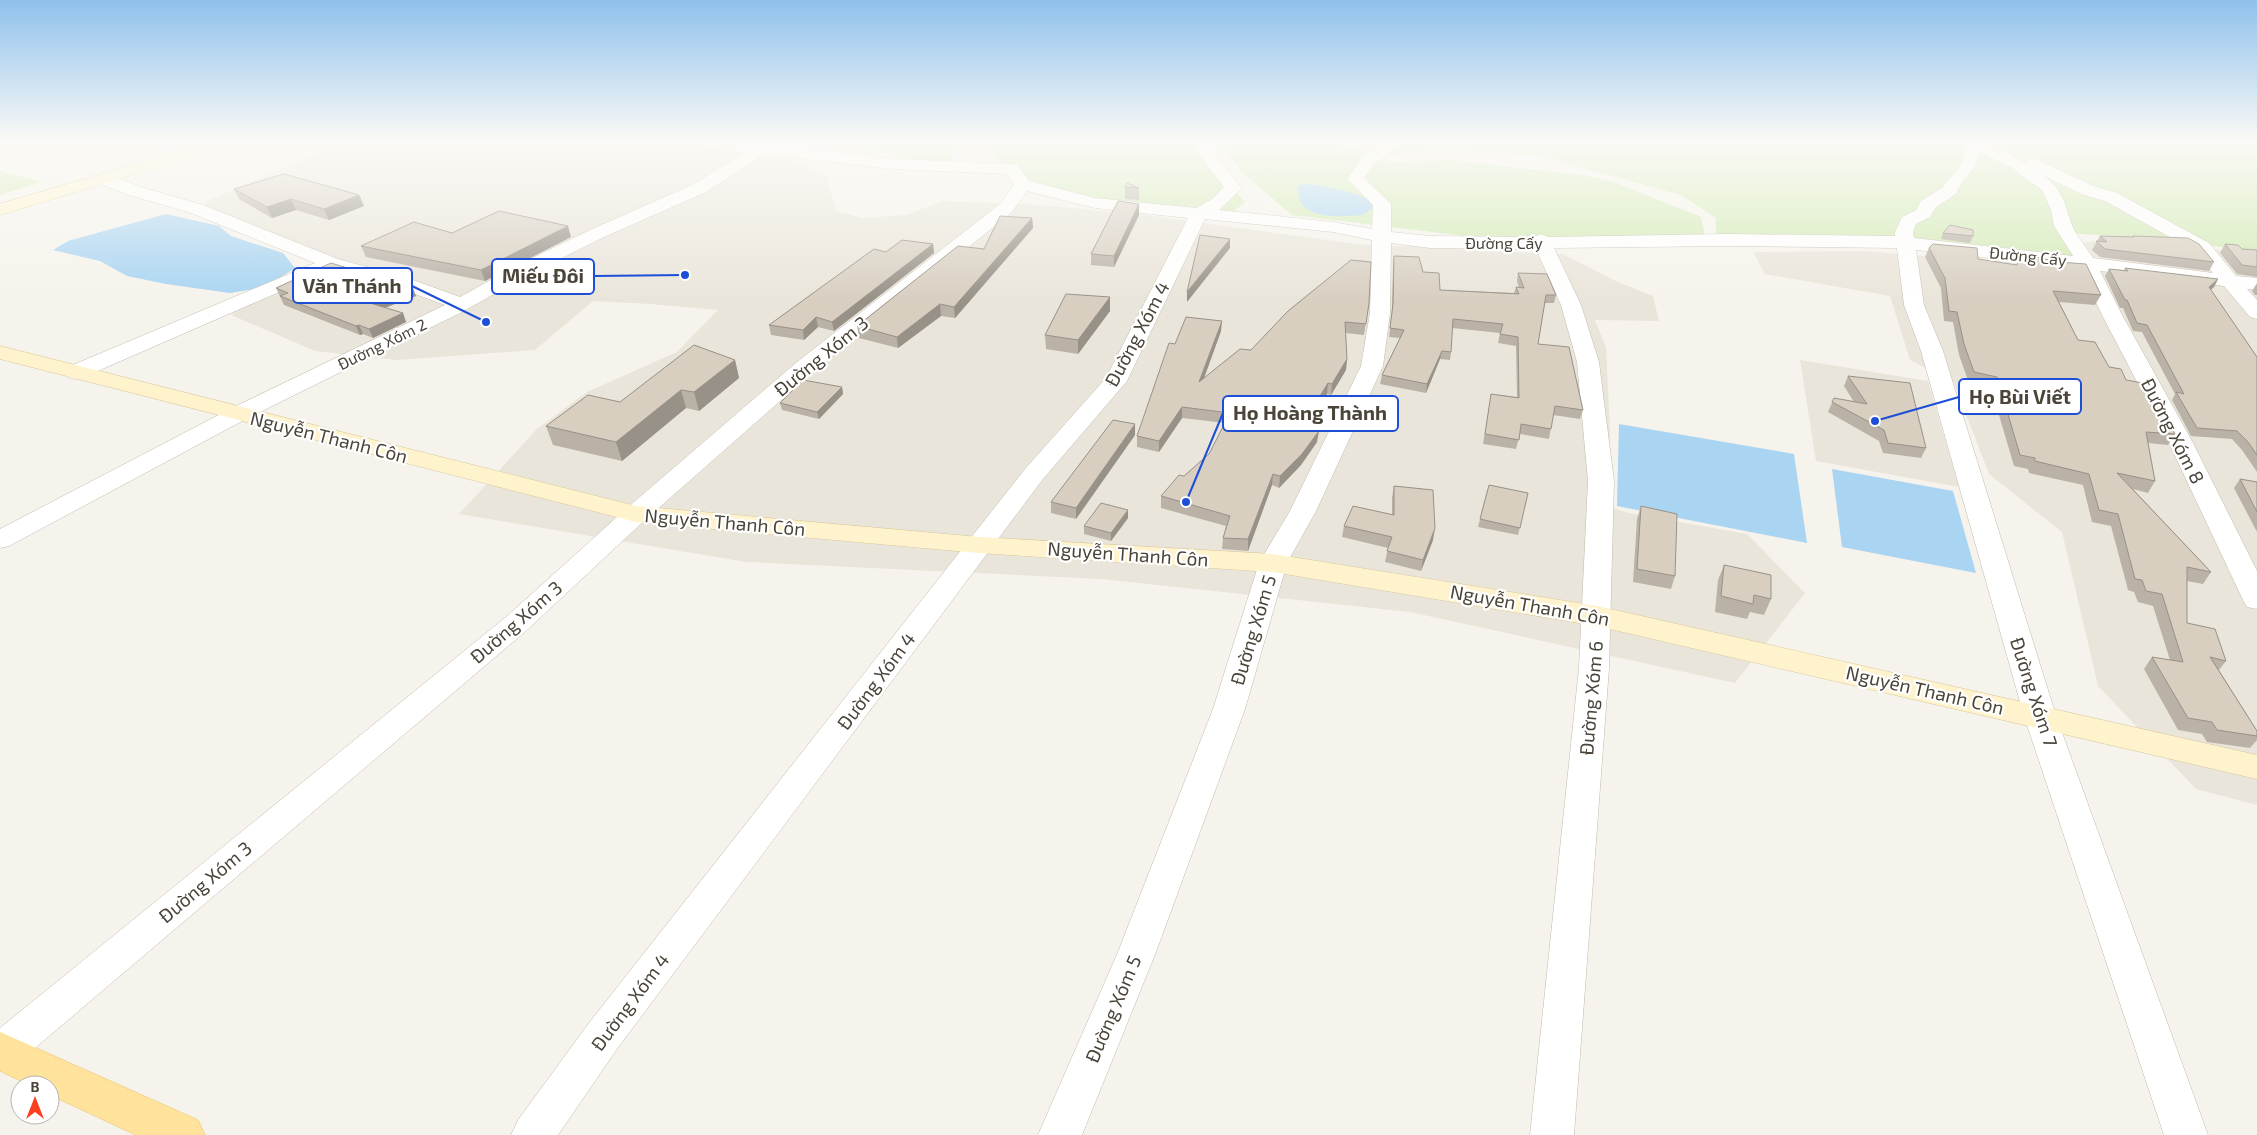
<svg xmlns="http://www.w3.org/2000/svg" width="2257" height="1135" viewBox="0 0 2257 1135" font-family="'Exo 2',sans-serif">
<rect width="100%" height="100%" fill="#f6f3ec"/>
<!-- residential -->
<g fill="#eae5da">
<polygon points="344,142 659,142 789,159 826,175 836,211 863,218 906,215 942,201 1042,205 1145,215 1356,244 1400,246 1444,246 1488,251 1563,254 1618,282 1653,296 1659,321 1595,320 1606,347 1610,430 1608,507 1629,513 1747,534 1805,593 1735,683 1410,612 1101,579 746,562 459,514 537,429 587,392 677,352 718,310 650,304 593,301 535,350 397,360 315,351 231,315 314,263 204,207 207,201"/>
<polygon points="2130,238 2257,255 2257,805 2196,789 2098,686 2062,532 1989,474 1954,383 1910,360 1890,296 1765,274 1753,252 1866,251 1968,260 2040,260 2086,242"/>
<polygon points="1800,360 1928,381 1959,487 1816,461"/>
</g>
<!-- green -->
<g fill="#d2eab5">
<polygon points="824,142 953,142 952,168 846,145"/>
<polygon points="994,142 1202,142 1208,156 1245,202 1228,216 1095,203 1023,185 1011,169 992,154"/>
<polygon points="1219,142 1337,142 1391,162 1450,160 1582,175 1611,181 1701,217 1706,240 1482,238 1292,215 1244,174"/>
<polygon points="1354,142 2257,142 2257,251 2145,238 2068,233 2087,263 1889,241 1716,241 1716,218 1681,195 1540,156 1441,150 1390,155"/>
<polygon points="0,171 41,182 0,195"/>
</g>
<!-- water -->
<g fill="#a9d4f2">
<path d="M 1310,184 C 1332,188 1354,191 1373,202 L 1372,208 L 1363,215 C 1346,216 1314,220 1302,204 C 1298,199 1299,191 1297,185 Z"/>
<polygon points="166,214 219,226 231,236 283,253 295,268 266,287 230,293 166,284 127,276 100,261 53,250 68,241"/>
<polygon points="1619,424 1794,454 1807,543 1617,506"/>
<polygon points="1832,469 1953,491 1976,573 1842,547"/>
</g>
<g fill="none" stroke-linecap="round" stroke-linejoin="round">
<!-- street casing -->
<g stroke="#c2bbae" stroke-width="1">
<path id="street" d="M 700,142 L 747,142 L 893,159 L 1011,164 L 1017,165 L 1029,181 L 1095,198 L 1197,208 L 1212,199 L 1224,187 L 1200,156 L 1194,142 L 1210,142 L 1216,155 L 1242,188 L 1219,210 L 1333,222 L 1372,229 L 1373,205 L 1347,179 L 1363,157 L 1383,144 L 1382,142 L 1398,142 L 1400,145 L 1398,148 L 1375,163 L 1364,178 L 1391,204 L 1391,232 L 1430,236 L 1534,237 L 1541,234 L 1548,237 L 1727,234 L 1895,236 L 1895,232 L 1902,217 L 1916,210 L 1921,201 L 1943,187 L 1961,164 L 1964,154 L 1963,147 L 1959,142 L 1984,142 L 2024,162 L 2032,158 L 2038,160 L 2093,186 L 2117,193 L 2209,243 L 2236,276 L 2257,278 L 2257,290 L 2247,289 L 2257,300 L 2257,319 L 2250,317 L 2224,286 L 2100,271 L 2121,313 L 2193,443 L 2257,571 L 2257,609 L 2247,607 L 2243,600 L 2169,443 L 2101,313 L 2080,268 L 1916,250 L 1924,305 L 1943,351 L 2056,716 L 2208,1135 L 2164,1135 L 2024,716 L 1921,351 L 1904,305 L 1897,248 L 1727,246 L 1554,248 L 1581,305 L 1599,362 L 1614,481 L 1609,668 L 1574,1135 L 1530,1135 L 1579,668 L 1588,481 L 1577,362 L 1561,305 L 1536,249 L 1430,248 L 1391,243 L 1390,313 L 1383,366 L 1316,511 L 1287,563 L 1245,709 L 1156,952 L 1082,1135 L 1038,1135 L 1118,952 L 1213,709 L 1259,563 L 1290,511 L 1361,366 L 1370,313 L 1372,240 L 1333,232 L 1205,219 L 1127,381 L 1043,479 L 989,551 L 617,1049 L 558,1135 L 511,1135 L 518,1120 L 589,1023 L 1025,469 L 1106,378 L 1188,218 L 1095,208 L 1027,191 L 1012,212 L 813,372 L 645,520 L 526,631 L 15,1065 L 0,1071 L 0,1028 L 506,617 L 627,508 L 797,362 L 1000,204 L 1014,185 L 1006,174 L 893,169 L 764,154 L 706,192 L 602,238 L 530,274 L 460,313 L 246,419 L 9,546 L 0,548 L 0,529 L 230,409 L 445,305 L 396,287 L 332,269 L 84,377 L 76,379 L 68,377 L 65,372 L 68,367 L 315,263 L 191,213 L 129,195 L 98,183 L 96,179 L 98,175 L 110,175 L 141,187 L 203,205 L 338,259 L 410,279 L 460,297 L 516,266 L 590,230 L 694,184 L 746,151 L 708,147 L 702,145 ZM 1980,152 L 2012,168 L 2042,190 L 2051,210 L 2054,226 L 2073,256 L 1914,238 L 1913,232 L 1916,224 L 1930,217 L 1935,208 L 1956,194 L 1962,182 L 1976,165 ZM 2042,175 L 2081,194 L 2105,201 L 2195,251 L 2213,273 L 2093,258 C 2087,248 2076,236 2072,225 C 2064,202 2063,189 2042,175 Z"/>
</g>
<!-- secondary casing -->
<g stroke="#d6c79b" stroke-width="1">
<g id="secondary">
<polygon points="210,142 235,142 233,145 0,215 0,204"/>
<polygon points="0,346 636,506 979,537 1273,554 1597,606 2257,755 2257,779 1597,626 1273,572 979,553 636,522 0,359"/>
</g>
</g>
<!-- primary casing -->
<g stroke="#e6c16a" stroke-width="1">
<polygon id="primary" points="0,1032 198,1120 205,1135 136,1135 50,1095 50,1085 29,1085 0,1071"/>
</g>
<!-- path -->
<polyline stroke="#c4b79f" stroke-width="2" stroke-dasharray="2 2" stroke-linecap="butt" points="992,150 994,142"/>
<!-- street -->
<use href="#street" fill="#fff" fill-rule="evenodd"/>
<!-- secondary -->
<use href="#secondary" fill="#fff3cd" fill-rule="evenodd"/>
<!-- primary -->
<use href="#primary" fill="#ffe39c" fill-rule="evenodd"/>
</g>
<!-- wall -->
<g fill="#bab2a6">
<polygon points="1125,187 1139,188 1139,200 1125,199"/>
<polygon points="234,189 359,195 364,206 329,220 296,210 272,218 239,199"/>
<polygon points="1139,204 1139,215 1114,267 1091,265 1091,254"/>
<polygon points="1032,218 1033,228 955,318 941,316 898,348 859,338 857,326 984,249"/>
<polygon points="452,233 571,237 485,281 366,257 361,246"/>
<polygon points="1943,233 1973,236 1970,243 1941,239"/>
<polygon points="2100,236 2132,237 2133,236 2214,262 2209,271 2100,257 2092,250"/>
<polygon points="933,244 934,253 834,331 818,327 804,340 771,335 769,325 886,252"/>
<polygon points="2225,244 2242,249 2257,250 2257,277 2237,274 2220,253"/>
<polygon points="1929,248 1978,259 2101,295 2095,305 2059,302 2078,340 2109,367 2126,380 2175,434 2168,445 2148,443 2155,481 2148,493 2133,489 2211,572 2203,584 2187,581 2187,623 2226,661 2219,670 2257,731 2257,740 2250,748 2207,742 2202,734 2178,730 2144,669 2152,657 2170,660 2153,606 2138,602 2134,592 2128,590 2111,526 2092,522 2083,485 2029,473 2028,469 2014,466 1991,388 1969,383 1959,355 1953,322 1944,321 1941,288 1925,257"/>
<polygon points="1394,256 1423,272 1440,290 1514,293 1516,287 1519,288 1517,281 1518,273 1556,295 1554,303 1545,303 1538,344 1583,410 1580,419 1553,415 1549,439 1520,434 1516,449 1483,444 1491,394 1517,397 1516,346 1498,343 1500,333 1452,328 1451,352 1450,360 1440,359 1426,393 1380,384 1382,375 1400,338 1389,337 1392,313 1393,265"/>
<polygon points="2125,268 2218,279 2214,287 2210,290 2257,357 2257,472 2242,450 2232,439 2191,436 2172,400 2175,394 2142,332 2133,331 2123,308 2120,308 2105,276 2109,269 2124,270"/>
<polygon points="2257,283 2257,295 2255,295 2252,291"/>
<polygon points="276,288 416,296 385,308 403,313 406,322 373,338 363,334 360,335 284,305"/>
<polygon points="1369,303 1364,335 1345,333 1347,359 1346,370 1331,395 1327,394 1306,428 1317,442 1301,465 1279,488 1272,485 1248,551 1222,549 1223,538 1226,526 1161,508 1161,496 1184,476 1209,454 1225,423 1182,418 1159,452 1137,447 1137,436 1175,344 1221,331 1204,378"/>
<polygon points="1110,311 1078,354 1046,349 1045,335"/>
<polygon points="735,360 739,378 699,411 686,408 622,461 553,445 546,426 620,402"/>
<polygon points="1848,376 1926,448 1921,458 1883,453 1879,441 1828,412 1834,398 1854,402 1844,386"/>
<polygon points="842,387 843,394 819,419 782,410 780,403"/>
<polygon points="1135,435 1076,519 1051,513 1051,502"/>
<polygon points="2240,479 2257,482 2257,532 2234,488"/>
<polygon points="1489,485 1528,493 1518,535 1478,527"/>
<polygon points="1394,486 1433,540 1421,571 1385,562 1388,548 1342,537 1344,526 1392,515 1392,498"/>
<polygon points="1641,506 1675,576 1671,589 1633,582 1637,519"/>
<polygon points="1128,518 1111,541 1084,534 1084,526"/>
<polygon points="1724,565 1771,599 1764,615 1750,612 1747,619 1715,612 1718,580"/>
</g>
<!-- shaded-wall -->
<g fill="#979187">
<polygon points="359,195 364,206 329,220 324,209"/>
<polygon points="291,199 296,210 272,218 267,207"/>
<polygon points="1139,204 1139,215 1114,267 1114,256"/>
<polygon points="1032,218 1033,228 955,318 954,307"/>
<polygon points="568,226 571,237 485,281 481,270"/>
<polygon points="1230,239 1230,248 1187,302 1187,292"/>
<polygon points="933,244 934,253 834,331 832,322"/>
<polygon points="2218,279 2214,287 2204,295 2209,287"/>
<polygon points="413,288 416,296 373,312 370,303"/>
<polygon points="1110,297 1110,311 1078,354 1078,340"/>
<polygon points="940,304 941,316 898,348 897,337"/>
<polygon points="403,313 406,322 373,338 369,329"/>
<polygon points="816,317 818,327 804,340 803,330"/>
<polygon points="1222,321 1221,331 1199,392 1199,382"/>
<polygon points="359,325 363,334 360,335 356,326"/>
<polygon points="1442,351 1440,359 1426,393 1427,384"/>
<polygon points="1347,359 1346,370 1331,395 1332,384"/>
<polygon points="735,360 739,378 699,411 694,392"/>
<polygon points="1328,383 1327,394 1300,438 1301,427"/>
<polygon points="842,387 843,394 819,419 817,412"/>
<polygon points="681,390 686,408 622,461 616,442"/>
<polygon points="1182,407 1182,418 1159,452 1159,441"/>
<polygon points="1135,424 1135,435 1076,519 1076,508"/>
<polygon points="1319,431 1317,442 1301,465 1279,488 1280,476"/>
<polygon points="1273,474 1272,485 1248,551 1248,539"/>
<polygon points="1128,510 1128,518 1111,541 1111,533"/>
<polygon points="1435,528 1433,540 1421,571 1423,560"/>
</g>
<!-- building -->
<g fill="#d8cfc1" stroke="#979187">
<polygon points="284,174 359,195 324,209 291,199 267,207 234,189"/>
<polygon points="1127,183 1139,188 1125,187"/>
<polygon points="1118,201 1139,204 1114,256 1091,254"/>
<polygon points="499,211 568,226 481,270 361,246 414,222 452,233"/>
<polygon points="1000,216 1032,218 954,307 940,304 897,337 857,326 958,246 984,249"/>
<polygon points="1950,225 1973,230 1973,236 1943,233"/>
<polygon points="1200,235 1230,239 1187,292"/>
<polygon points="2100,236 2134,237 2133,236 2188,238 2199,244 2214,262 2105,249 2096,241 2107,242"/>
<polygon points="902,240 933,244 832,322 816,317 803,330 769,325 874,249 886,252"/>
<polygon points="1933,244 1977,248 1978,259 2017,265 2023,254 2058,262 2086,264 2101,295 2053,291 2078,340 2095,342 2109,367 2121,369 2126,380 2148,384 2175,434 2146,432 2155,481 2117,473 2211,572 2187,567 2187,623 2215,629 2226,661 2210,657 2257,731 2257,736 2217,730 2212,722 2188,718 2152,657 2183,662 2162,594 2146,591 2142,580 2135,579 2118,514 2099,510 2089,474 2035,461 2035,458 2020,455 1997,377 1974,372 1964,344 1957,312 1949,311 1945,278 1929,248"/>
<polygon points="2225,244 2238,245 2242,249 2257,250 2257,267 2242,265"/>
<polygon points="1394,256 1419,257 1423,272 1439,273 1440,290 1519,294 1516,287 1524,288 1518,273 1547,274 1556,295 1546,295 1538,344 1569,347 1583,410 1555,406 1551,429 1521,424 1519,440 1485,434 1491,394 1519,398 1518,337 1500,334 1503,324 1453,319 1451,352 1442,351 1427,384 1382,375 1404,330 1390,328 1393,304"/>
<polygon points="1351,260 1371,262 1369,303 1366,324 1345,322 1347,359 1332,384 1328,383 1301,427 1319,431 1302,454 1280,476 1273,474 1248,539 1223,538 1230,516 1161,496 1179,475 1184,476 1209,454 1230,413 1182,407 1159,441 1137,436 1169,343 1175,344 1186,317 1222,321 1199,382 1240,349 1251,350 1288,311"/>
<polygon points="331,263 413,288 370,303 403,313 369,329 359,325 356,326 280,296 288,293 276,288"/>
<polygon points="2125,268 2218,279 2209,287 2257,357 2257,455 2248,442 2237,431 2197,428 2176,392 2184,394 2147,325 2137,323 2127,300 2125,300 2109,269 2128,271"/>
<polygon points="1066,294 1110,297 1078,340 1045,335"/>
<polygon points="694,345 735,360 694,392 681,390 616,442 546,426 588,395 620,402"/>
<polygon points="1848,376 1910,383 1926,448 1888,443 1884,430 1832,402 1834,398 1867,404"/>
<polygon points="803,380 842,387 817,412 780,403"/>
<polygon points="1113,420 1135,424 1076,508 1051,502"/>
<polygon points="2240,479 2257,482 2257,512"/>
<polygon points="1489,485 1528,493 1520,528 1480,519"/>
<polygon points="1394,486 1433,490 1435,528 1423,560 1387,551 1392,537 1344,526 1353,506 1394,515"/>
<polygon points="1101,503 1128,510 1111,533 1084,526"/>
<polygon points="1641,506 1677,514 1675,576 1637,569"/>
<polygon points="1724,565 1771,575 1771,599 1754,595 1753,604 1721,596"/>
</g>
<!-- sky -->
<linearGradient id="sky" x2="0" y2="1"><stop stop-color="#8fc1ec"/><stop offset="0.47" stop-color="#fbfaf6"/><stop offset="1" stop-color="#fbfaf6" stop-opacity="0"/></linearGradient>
<rect width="2257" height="301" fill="url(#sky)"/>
<g text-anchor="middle" stroke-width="4.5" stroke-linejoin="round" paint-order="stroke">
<!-- far-street labels -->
<g font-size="16" fill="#4b4439" stroke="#fff">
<text x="1504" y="249">Đường Cấy</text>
<text transform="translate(2028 256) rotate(6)" y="6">Đường Cấy</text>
<text transform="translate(382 344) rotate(-26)" y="6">Đường Xóm 2</text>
</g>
<!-- street labels -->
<g font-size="19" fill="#4b4439" stroke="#fff">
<text transform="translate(1137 334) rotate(-62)" y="7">Đường Xóm 4</text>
<text transform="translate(821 356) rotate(-39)" y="7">Đường Xóm 3</text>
<text transform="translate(2173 431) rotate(63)" y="7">Đường Xóm 8</text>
<text transform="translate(329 437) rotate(14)" y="7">Nguyễn Thanh Côn</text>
<text transform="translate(725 522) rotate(5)" y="7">Nguyễn Thanh Côn</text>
<text transform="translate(1128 554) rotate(4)" y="7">Nguyễn Thanh Côn</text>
<text transform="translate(1530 605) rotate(10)" y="7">Nguyễn Thanh Côn</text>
<text transform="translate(516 622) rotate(-41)" y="7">Đường Xóm 3</text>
<text transform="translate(1253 630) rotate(-73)" y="7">Đường Xóm 5</text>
<text transform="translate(876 681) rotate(-53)" y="7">Đường Xóm 4</text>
<text transform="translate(1925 690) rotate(13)" y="7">Nguyễn Thanh Côn</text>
<text transform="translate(2034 692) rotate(72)" y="7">Đường Xóm 7</text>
<text transform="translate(1591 698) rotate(-85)" y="7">Đường Xóm 6</text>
<text transform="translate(205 882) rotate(-40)" y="7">Đường Xóm 3</text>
<text transform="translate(630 1002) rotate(-53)" y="7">Đường Xóm 4</text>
<text transform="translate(1113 1009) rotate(-67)" y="7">Đường Xóm 5</text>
</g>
</g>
<!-- callouts -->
<path fill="none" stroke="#1d4ed8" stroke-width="2" d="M685 275L594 276M486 322L412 286M1875 421L1959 397M1186 502L1223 413"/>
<g fill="#1d4ed8" stroke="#fff" stroke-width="2">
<circle cx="685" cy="275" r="5"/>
<circle cx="486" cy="322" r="5"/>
<circle cx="1875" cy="421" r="5"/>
<circle cx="1186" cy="502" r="5"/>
</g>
<g fill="#fff" stroke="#1d4ed8" stroke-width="2">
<rect x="492" y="259" width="102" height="35" rx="5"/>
<rect x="293" y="268" width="119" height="35" rx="5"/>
<rect x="1959" y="379" width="122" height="35" rx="5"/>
<rect x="1223" y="396" width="175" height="35" rx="5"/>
</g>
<g font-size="20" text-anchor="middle" font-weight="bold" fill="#4b4439">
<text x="543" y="283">Miếu Đôi</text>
<text x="352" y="293">Văn Thánh</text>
<text x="2020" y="404">Họ Bùi Viết</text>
<text x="1310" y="420">Họ Hoàng Thành</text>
</g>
<!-- north arrow -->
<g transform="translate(35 1100)"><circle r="24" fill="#ffffff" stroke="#b7b4b0"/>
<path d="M0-4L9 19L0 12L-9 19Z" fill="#fc3f1d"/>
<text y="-8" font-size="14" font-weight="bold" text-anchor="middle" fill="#4b4439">B</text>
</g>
</svg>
